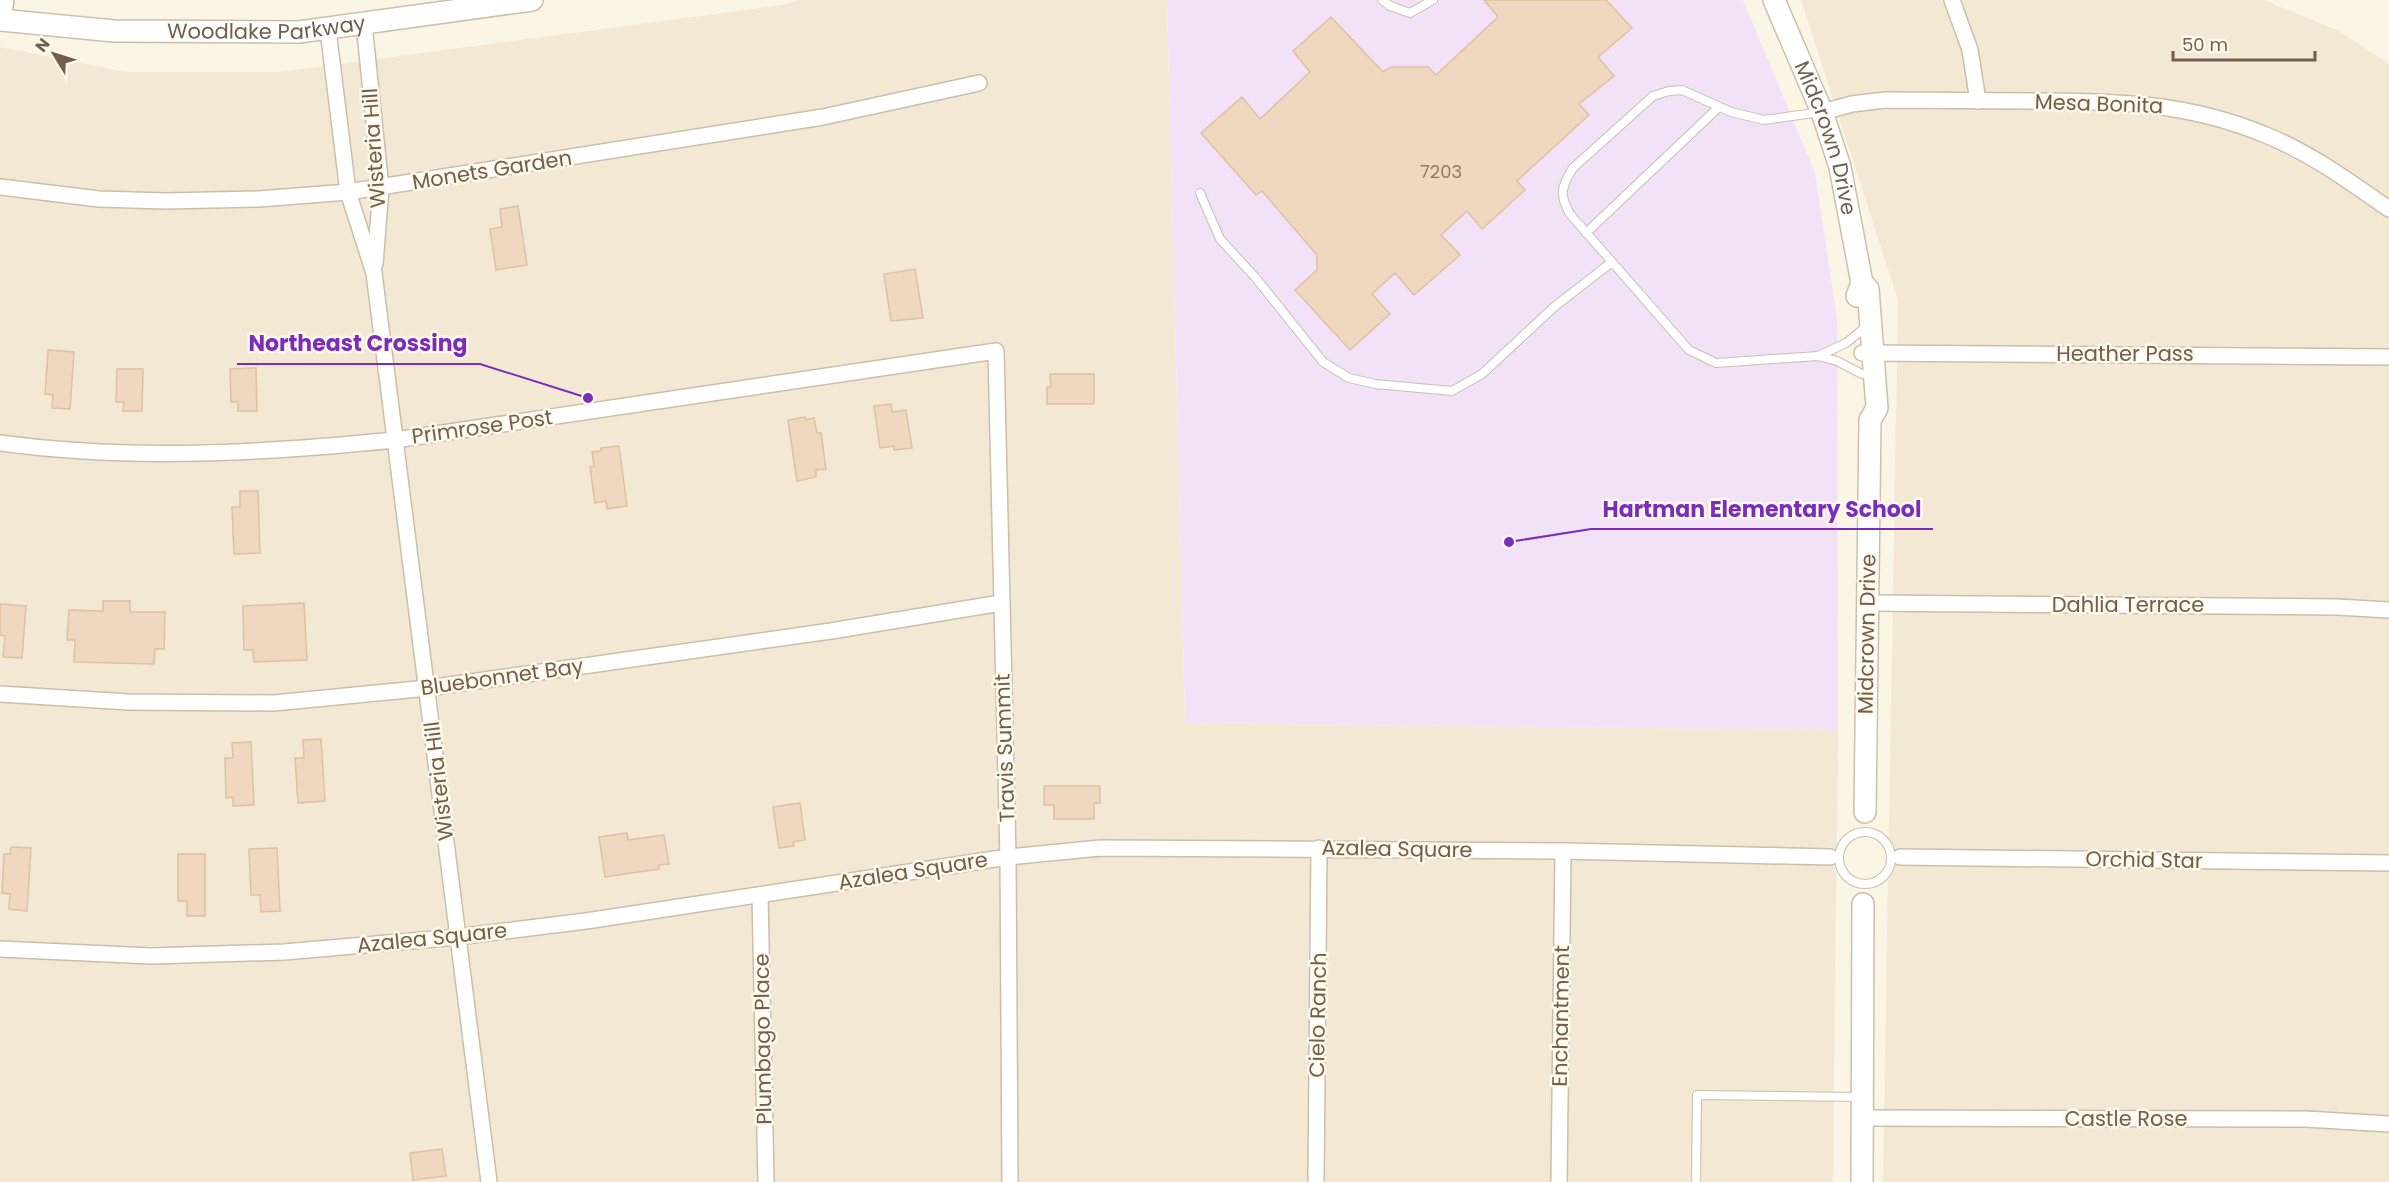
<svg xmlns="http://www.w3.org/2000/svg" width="2389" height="1182" viewBox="0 0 2389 1182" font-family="Poppins,sans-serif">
<rect width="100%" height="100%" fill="#fbf5e5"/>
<!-- residential -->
<g fill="#f2e8d4">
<polygon points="798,0 1167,0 1185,723 1838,730 1833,1182 0,1182 0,47 126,72 280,72 783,5"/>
<polygon points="1801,0 2264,0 2339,31 2389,64 2389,1182 1883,1182 1898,300"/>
</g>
<!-- education -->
<polygon fill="#f2e2f7" points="1167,0 1743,0 1815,173 1837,318 1838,730 1185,723"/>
<!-- building -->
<g fill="#efd8bf" stroke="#e0c0a0" stroke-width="1.5">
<polygon points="1484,0 1606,0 1632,28 1598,57 1614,76 1579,104 1589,115 1517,181 1525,190 1482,229 1467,211 1441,235 1460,255 1414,295 1395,273 1372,294 1390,314 1350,350 1295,290 1317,270 1317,255 1262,191 1256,195 1201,133 1242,97 1260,119 1310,72 1293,51 1331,17 1383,72 1391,67 1428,67 1436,75 1498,17"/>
<polygon points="518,206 527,265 496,270 490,229 502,227 500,209"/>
<polygon points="915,269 923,318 891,321 884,274"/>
<polygon points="48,350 74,352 70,409 52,408 53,395 45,394"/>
<polygon points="256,368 257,411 238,411 238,402 231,402 230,369"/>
<polygon points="117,369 143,369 142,411 123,411 124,402 116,402"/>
<polygon points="1050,374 1094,374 1094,404 1047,404 1047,387 1051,387"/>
<polygon points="891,404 892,412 906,410 912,448 894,450 894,446 880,448 874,406"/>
<polygon points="805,417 806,420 814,418 817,433 821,433 826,469 816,470 816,477 797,481 788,420"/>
<polygon points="619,446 627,506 607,509 606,501 595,503 590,467 594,466 592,452 601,451 601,448"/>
<polygon points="240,491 258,491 260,553 234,554 232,507 240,507"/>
<polygon points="103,601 130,601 130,612 165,612 164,649 155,649 154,664 74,662 75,640 67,640 69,610 103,611"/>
<polygon points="304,603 307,660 254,662 253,650 244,650 243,606"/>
<polygon points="0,604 26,606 22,658 3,657 5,636 0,635"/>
<polygon points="321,739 325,801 298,803 295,758 304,758 303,740"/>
<polygon points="251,742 254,805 233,806 233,797 226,798 225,758 233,758 232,743"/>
<polygon points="1044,786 1100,786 1100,803 1094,803 1094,819 1054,819 1054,805 1044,805"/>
<polygon points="800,803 805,840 793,842 794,846 779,848 773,807"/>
<polygon points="627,833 628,840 664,835 669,864 659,865 659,869 605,877 599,837"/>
<polygon points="11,847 31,848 27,911 9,909 10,894 2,893 4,854 10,854"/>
<polygon points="277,848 280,911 261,912 260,895 251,895 249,849"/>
<polygon points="178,854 205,854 205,916 187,916 187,901 178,901"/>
<polygon points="442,1149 446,1176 413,1180 410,1153"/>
</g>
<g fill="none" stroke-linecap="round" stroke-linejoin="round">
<!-- lane casing -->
<g stroke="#ccbeac" stroke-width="10">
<g id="lane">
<polyline points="1382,0 1390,6 1410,13 1433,0"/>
<path d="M 1821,112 L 1764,120 L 1731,112 L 1682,90 L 1669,91 L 1653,96 L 1573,168 C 1561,187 1559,195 1570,214 L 1689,350 L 1716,363 L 1818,356 L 1837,361 L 1862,374"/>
<polyline points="1200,193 1220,239 1255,277 1323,362 1349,378 1375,384 1452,391 1482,374 1554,307 1612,262"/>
<polyline points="1586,233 1719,107"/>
<polyline points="1818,356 1846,343 1867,326"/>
<circle cx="1865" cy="858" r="26"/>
<polyline points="1696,1182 1697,1095 1861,1097"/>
</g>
</g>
<!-- street casing -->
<g stroke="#ccbeac" stroke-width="18">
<g id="street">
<polyline points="1952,0 1970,50 1978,101"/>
<polyline points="3,20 6,0"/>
<polyline points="364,24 381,188 375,264"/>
<polyline points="328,30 348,192 374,273 489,1182"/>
<path d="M 1822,112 L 1852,104 L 1885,100 C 1934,100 1983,101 2031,101 C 2116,101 2188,102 2268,136 C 2312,154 2350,182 2389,209"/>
<polyline points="0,187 99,199 166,201 259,199 348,192 823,117 979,83"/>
<polyline points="1862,353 2389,357"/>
<path d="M 0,443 C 131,461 264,453 395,440 L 996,351 L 1008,857 L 1010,1182"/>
<polyline points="1868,603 2337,607 2389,610"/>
<polyline points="0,694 129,702 274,703 428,688 831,631 1001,603"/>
<polyline points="1900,857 2389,863"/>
<polyline points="760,895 766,1182"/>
<polyline points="0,949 151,956 284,952 457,937 586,921 1008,857 1100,848 1563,851 1830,857"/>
<polyline points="1862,1118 2306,1119 2389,1124"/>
<polyline points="1316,1182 1319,848"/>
<polyline points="1559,1182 1563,851"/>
</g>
</g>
<!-- secondary casing -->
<g stroke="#cebfaa" stroke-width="24">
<g id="secondary">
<path id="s1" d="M 1774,0 L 1822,112 L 1840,167 L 1862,283 L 1857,296"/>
<path id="s2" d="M 0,20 L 114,31 L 299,32 L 532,0"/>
<polyline points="1862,283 1868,289 1877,408 1870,420 1865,812"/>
<polyline points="1862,1182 1863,904"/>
</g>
</g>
<!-- lane -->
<use href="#lane" stroke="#fff" stroke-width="8"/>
<!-- street -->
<use href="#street" stroke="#fff" stroke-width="15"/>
<!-- secondary -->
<use href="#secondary" stroke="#fff" stroke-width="21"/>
</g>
<g text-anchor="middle" stroke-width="5" stroke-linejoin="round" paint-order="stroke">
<!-- number labels -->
<g font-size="18" fill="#917c69">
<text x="1441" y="178">7203</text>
</g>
<!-- street labels -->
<g font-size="21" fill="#725e4c" stroke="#fef9eb">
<text dy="7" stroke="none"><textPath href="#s2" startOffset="267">Woodlake Parkway</textPath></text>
<text transform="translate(2099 104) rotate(2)" y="7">Mesa Bonita</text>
<text dy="7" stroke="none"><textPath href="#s1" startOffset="148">Midcrown Drive</textPath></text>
<text transform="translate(374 148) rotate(-94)" y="7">Wisteria Hill</text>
<text transform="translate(492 170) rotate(-9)" y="7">Monets Garden</text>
<text x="2125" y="361">Heather Pass</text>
<text transform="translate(482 427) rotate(-8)" y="7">Primrose Post</text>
<text x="2128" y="612">Dahlia Terrace</text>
<text transform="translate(1867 634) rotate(-89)" y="7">Midcrown Drive</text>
<text transform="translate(502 677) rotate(-8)" y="7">Bluebonnet Bay</text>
<text transform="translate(1005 748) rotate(-92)" y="7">Travis Summit</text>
<text transform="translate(439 781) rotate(-97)" y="7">Wisteria Hill</text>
<text transform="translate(1397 849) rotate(1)" y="7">Azalea Square</text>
<text transform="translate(2144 860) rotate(1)" y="7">Orchid Star</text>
<text transform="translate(913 871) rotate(-9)" y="7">Azalea Square</text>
<text transform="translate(432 938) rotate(-6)" y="7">Azalea Square</text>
<text transform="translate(1318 1015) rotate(-89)" y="7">Cielo Ranch</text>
<text transform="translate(1561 1016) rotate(-89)" y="7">Enchantment</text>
<text transform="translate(763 1039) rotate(-91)" y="7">Plumbago Place</text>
<text x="2126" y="1126">Castle Rose</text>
</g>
</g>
<!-- callouts -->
<path fill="none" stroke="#7b2cbf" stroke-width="2" d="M588 398L480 364H237M1509 542L1591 529H1933"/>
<g fill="#7b2cbf" stroke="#fef9eb" stroke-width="2">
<circle cx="588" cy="398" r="6"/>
<circle cx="1509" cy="542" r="6"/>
</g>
<g font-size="22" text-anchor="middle" font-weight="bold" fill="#7b2cbf" stroke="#fef9eb" stroke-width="5" stroke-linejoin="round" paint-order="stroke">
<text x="358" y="351">Northeast Crossing</text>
<text x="1762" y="517">Hartman Elementary School</text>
</g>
<!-- north arrow -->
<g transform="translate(54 54) rotate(308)" stroke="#fef9eb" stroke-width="4.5" paint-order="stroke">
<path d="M0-4.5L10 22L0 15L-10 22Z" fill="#725e4c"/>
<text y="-9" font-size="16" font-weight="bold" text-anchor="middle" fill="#725e4c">N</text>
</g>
<!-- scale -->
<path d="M2173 51v9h142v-9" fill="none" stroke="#725e4c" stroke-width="3"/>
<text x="2182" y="51" font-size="18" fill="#725e4c" stroke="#fef9eb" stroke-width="4.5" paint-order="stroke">50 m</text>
</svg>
